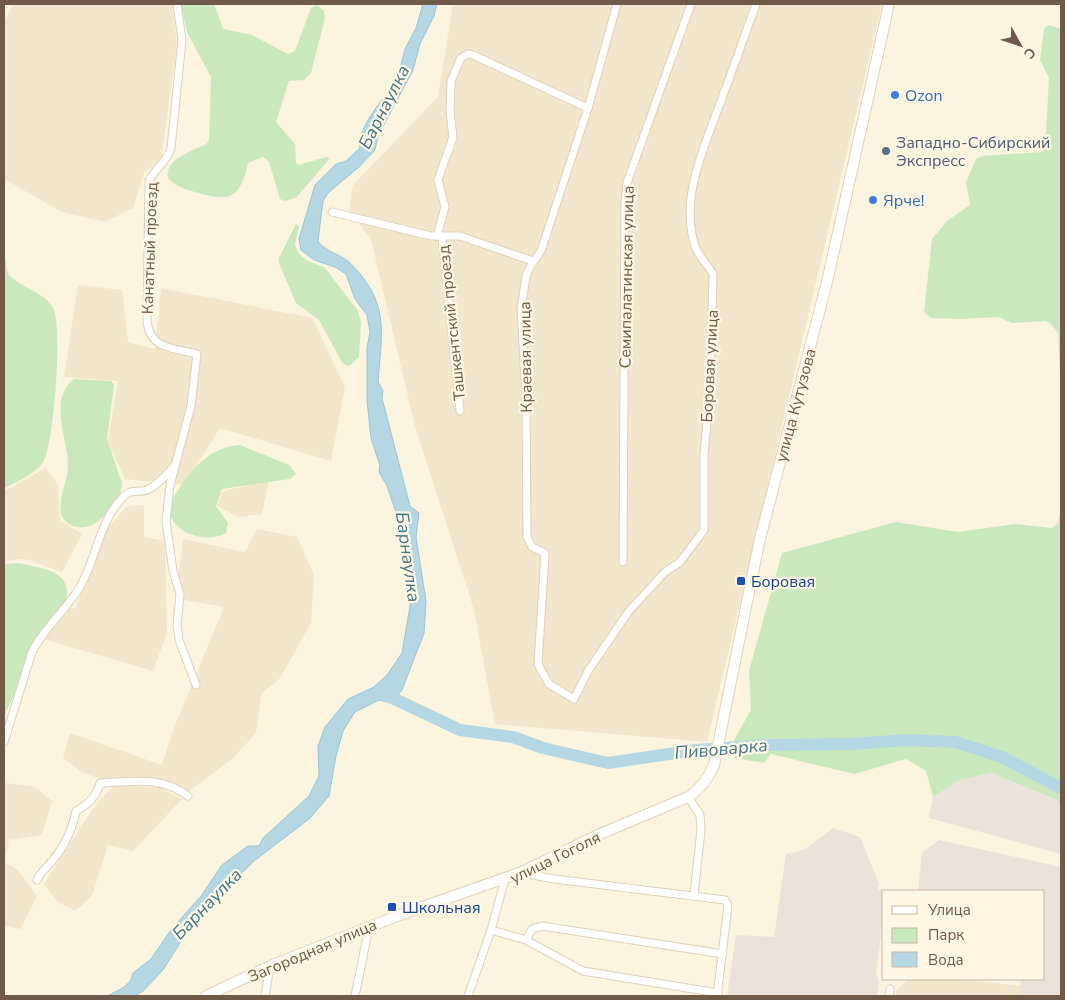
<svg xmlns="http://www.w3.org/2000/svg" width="1065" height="1000" viewBox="0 0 1065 1000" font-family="'Nunito Sans',sans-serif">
<rect width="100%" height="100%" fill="#fbf4df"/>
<!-- residential -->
<g fill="#f2e6cd">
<polygon points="13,4 172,4 177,44 161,160 144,173 133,208 105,222 62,212 4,179 4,23"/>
<polygon points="453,4 882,4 707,742 495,724 474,610 415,426 371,239 349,211 353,185 438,97"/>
<polygon points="78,285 122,290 128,342 155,349 161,288 312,318 345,387 331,461 220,428 184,485 125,479 108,442 118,381 64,377"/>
<polygon points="46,468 58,485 60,521 82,534 62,572 24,559 4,561 4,491"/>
<polygon points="269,481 262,514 239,517 217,506 223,491"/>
<polygon points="144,505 144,537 165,541 167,633 153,671 44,639 60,616 67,615 68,609 76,608 98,540 126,507"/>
<polygon points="257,529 297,537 314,575 311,623 280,678 261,694 256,733 232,759 185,794 168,780 103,780 84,773 63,758 70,733 162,765 174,728 224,607 180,599 179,571 183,539 245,552"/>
<polygon points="6,783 35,787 52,801 42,835 9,840 4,862 18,870 37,896 20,929 4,926 4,785"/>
<polygon points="114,786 160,787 182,799 133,851 108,845 92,896 75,911 58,902 44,884 96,804"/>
<polygon points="909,979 962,979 1021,986 1019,996 895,996 896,990"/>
</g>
<!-- industrial -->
<g fill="#e9e3db">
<polygon points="992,773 1057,800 1061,805 1061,854 929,818 933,797 960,780"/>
<polygon points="833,828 860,837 879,884 878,889 886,891 884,891 884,912 876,974 879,980 877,996 727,996 736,935 774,937 786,854 804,850"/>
<polygon points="939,840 1061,867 1061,996 1019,996 1021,979 1044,979 1044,891 918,891 922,853"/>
</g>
<!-- green -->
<g fill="#cae8be">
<path d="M 181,4 L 214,4 L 223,29 L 252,35 L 288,54 L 295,51 L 311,8 L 317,5 L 324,11 L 325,18 L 311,73 L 304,80 L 289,81 L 276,122 L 295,144 L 296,162 L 299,165 L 326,157 L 330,158 L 297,197 L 285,201 L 280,199 L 269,162 L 263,157 L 248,163 C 240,198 231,203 195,192 C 185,189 176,187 168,178 C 164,159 193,151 206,144 L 209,140 L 211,77 L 187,32 Z"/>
<polygon points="1048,25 1061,29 1061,396 1058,333 1050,323 1045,321 1012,323 998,317 962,319 931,318 924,312 932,239 947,221 970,205 966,182 976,159 982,156 1042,152 1045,150 1049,78 1040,60 1044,29"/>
<polygon points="296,224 299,226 295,244 298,253 308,261 325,268 358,311 361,322 359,357 349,366 343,364 319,320 296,303 279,263 279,258"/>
<path d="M 4,254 L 8,274 C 20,288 44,291 53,308 C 63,325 54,443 44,460 C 37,474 17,481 4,489 Z"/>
<path d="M 74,379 L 111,381 L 114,385 L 107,439 L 122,483 C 122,497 113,506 104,516 C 97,523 88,529 77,527 C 46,520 68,484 68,467 C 69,440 47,400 74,379 Z"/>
<path d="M 240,445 L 289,465 L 296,474 L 290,479 L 222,489 L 216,506 L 228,523 L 226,533 C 209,544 170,534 170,510 C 170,502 175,495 179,489 C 193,466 212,447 240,445 Z"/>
<polygon points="1061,507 1061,805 1057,800 992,773 960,780 933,797 926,771 906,759 854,774 771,754 764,763 735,758 734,740 751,710 749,671 782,553 896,522 958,532 1015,524 1052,528 1058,523"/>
<path d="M 18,563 C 42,569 74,569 66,603 L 40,641 L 4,716 L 4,564 Z"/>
</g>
<!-- water -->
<path fill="#b4d7e3" stroke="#9bc5d5" d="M 423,4 L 437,4 L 434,16 L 420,44 L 413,70 L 378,136 L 375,150 L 359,167 L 328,193 L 323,201 L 318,241 C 324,251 340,254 349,262 C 390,302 382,330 378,382 L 383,391 L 382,398 L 410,506 L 419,513 L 416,537 L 426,601 L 424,633 L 402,690 L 392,703 L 379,700 L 355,712 L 343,731 L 336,756 L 329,796 L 309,819 L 254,861 L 235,880 L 183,938 L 163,970 L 143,991 L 135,996 L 108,996 C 117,990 131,987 133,973 L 151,959 L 170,931 L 201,896 L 222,865 L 248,846 L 259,846 L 263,838 L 309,796 L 319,776 L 318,746 L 325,727 L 348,699 L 374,687 L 387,675 L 402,653 L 410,606 L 405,558 L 399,521 L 387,486 L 379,472 L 380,466 L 371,438 L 367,401 L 367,348 L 370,332 L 367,315 L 355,299 L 346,274 L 335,267 L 314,260 L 301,250 L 299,239 L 315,185 L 336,164 L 346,161 L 360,148 C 357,134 373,111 382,100 L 385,99 L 398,76 L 405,49 L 416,28 Z"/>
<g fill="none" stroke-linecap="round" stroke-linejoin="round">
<!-- river -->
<polyline stroke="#b4d7e3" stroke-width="12" points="384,694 460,730 513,737 543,748 608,763 696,750 768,745 853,744 906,740 955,742 1002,757 1061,788"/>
<!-- street casing -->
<g stroke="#dfd0bb" stroke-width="9">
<g id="street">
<path d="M 177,4 L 182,40 L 171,148 C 167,162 155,168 149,181 L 147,319 C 148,349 173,348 197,354 L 191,406 L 170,485 L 166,521 L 173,571 L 180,594 L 177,625 L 179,640 L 196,685"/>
<path d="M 617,4 L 588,108 L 541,251 L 531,265 L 526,276 L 521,309 L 526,396 L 527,537 L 532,547 L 545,553 L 538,664 L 549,684 L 574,699 L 588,671 L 629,611 L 665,572 L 680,562 L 704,530 L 704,455 L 710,387 L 713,274 C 708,265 698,256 695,246 C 679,196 706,144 722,98 C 734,66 745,35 756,4"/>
<polyline points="332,212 431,236 460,236 533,261"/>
<polyline points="437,236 445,207 438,180 453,137 450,112 451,81 461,58 468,54 473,55 588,108"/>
<polyline points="442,236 460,411"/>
<polyline points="623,562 625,202 627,183 691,4"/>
<path d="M 4,742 L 32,652 C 44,628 66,610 80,587 C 97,557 99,520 125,495 C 132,489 139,493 147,490 C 158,485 167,474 175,465"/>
<polyline points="688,797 700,815 701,830 694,895"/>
<polyline points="522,873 554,879 725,900 728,906 717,996"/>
<path d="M 37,880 C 40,873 46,868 52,861 C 65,846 72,831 76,811 C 89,804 96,797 100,783 C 133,782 160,775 188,796"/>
<polyline points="491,930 526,940 583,971 718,993"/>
<polyline points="526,940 532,929 542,926 723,954"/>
<polyline points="265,996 270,966"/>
<polyline points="355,996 369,927"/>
<polyline points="468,996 491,930 505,879"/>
<polyline points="889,996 890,989"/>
</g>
</g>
<!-- secondary casing -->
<g stroke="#e3d2b9" stroke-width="12">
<path id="secondary" d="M 206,996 L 270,966 L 397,916 L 522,872 L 600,834 L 688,797 C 701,789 708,779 714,765 L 759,543 L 827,282 L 889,4"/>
</g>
<!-- street -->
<use href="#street" stroke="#fff" stroke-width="7"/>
<!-- secondary -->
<use href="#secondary" stroke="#fff" stroke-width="10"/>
</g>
<!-- markers -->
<g fill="#3f7fe0" stroke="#fff7e4" stroke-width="2">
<circle cx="895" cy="95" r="5"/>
<circle cx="873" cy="200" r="5"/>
</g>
<circle fill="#5c6f8a" stroke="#fff7e4" stroke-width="2" cx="886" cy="151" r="5"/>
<g fill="#1a4fb4" stroke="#fff7e4" stroke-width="2">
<rect x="736" y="576" width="10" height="10" rx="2.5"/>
<rect x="387" y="902" width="10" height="10" rx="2.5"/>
</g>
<g text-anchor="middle" stroke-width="4.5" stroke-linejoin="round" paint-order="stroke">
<!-- shop labels -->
<g font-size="16" fill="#366cbe" stroke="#fff7e4" text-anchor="start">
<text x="905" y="101">Ozon</text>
<text x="883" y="206">Ярче!</text>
</g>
<!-- service labels -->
<g font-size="16" fill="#4e5e75" stroke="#fff7e4" text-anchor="start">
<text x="896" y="148">Западно-Сибирский<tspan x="896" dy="18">Экспресс</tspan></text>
</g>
<!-- street labels -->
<g font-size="16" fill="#705b48" stroke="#fff7e4">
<text transform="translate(149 248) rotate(-88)" y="6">Канатный проезд</text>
<text transform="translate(626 277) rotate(-89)" y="6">Семипалатинская улица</text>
<text transform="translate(451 323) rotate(-96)" y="6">Ташкентский проезд</text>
<text transform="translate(525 357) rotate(-91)" y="6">Краевая улица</text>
<text transform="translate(709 366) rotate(-87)" y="6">Боровая улица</text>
<text transform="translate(795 405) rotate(-75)" y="6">улица Кутузова</text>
<text transform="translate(555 857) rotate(-26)" y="6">улица Гоголя</text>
<text transform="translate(312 950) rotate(-23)" y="6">Загородная улица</text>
</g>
<!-- transit labels -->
<g font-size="16" fill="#164399" stroke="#fff7e4" text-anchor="start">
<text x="751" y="587">Боровая</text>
<text x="402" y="913">Школьная</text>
</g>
<!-- water labels -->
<g font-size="18" font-style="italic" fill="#45778a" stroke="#fff7e4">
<text transform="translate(384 107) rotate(-63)" y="6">Барнаулка</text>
<text transform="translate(408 557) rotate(82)" y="6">Барнаулка</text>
<text transform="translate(721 749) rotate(-5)" y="6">Пивоварка</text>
<text transform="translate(207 904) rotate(-46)" y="6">Барнаулка</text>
</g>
</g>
<!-- border -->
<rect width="1065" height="1000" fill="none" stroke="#705b48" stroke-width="10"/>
<!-- legend -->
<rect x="882" y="890" width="162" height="90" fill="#fff7e4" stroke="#c6b9a6"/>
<rect x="892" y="906" width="25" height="8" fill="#ffffff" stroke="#c6b9a6"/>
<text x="928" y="915" font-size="15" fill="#705b48">Улица</text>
<rect x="892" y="928" width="25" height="15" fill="#cae8be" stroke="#c6b9a6"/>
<text x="928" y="940" font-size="15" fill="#705b48">Парк</text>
<rect x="892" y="952" width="25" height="15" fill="#b4d7e3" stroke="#c6b9a6"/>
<text x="928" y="965" font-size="15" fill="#705b48">Вода</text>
<!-- north arrow -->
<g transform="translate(1020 45) rotate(130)" stroke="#fff7e4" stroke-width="4" paint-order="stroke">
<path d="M0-4L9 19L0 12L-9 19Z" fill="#705b48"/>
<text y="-8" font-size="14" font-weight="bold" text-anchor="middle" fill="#705b48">С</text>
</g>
</svg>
